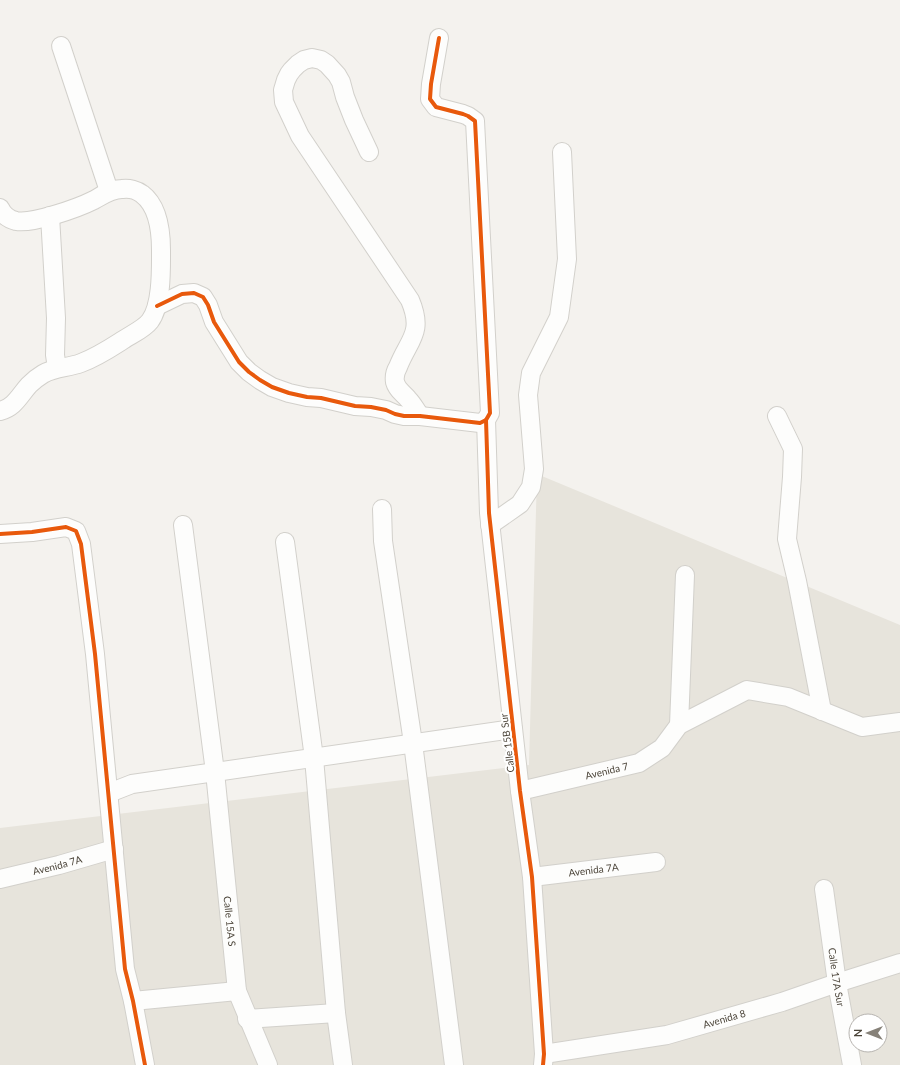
<svg xmlns="http://www.w3.org/2000/svg" width="900" height="1065" viewBox="0 0 900 1065" font-family="Lato,sans-serif">
<rect width="100%" height="100%" fill="#f4f2ee"/>
<!-- residential -->
<path fill="#e7e4dc" fill-rule="evenodd" d="M 537,474 L 900,625 L 900,1065 L 0,1065 L 0,828 L 529,765 ZM 856,1021 L 880,1021 L 880,1045 L 856,1045 Z"/>
<g fill="none" stroke-linecap="round" stroke-linejoin="round">
<!-- minor casing -->
<g stroke="#d2d0cb" stroke-width="20">
<g id="minor">
<polyline points="61,46 109,191"/>
<path d="M 369,152 L 354,120 L 345,97 L 341,82 L 337,75 L 327,64 L 321,60 L 312,58 L 304,60 L 298,64 L 292,70 L 289,74 L 286,80 L 283,90 L 284,102 L 300,136 L 410,300 C 424,333 409,339 398,367 C 395,372 394,376 395,382 C 397,390 403,393 408,399 C 413,404 416,410 420,416"/>
<path d="M 0,208 C 3,215 8,219 16,221 C 33,224 78,208 94,200 C 103,195 111,189 122,189 C 129,188 137,190 142,194 C 158,206 161,231 161,250 C 161,269 162,305 150,321 C 144,329 132,334 123,340 C 109,349 97,357 81,363 C 68,368 55,367 43,374 C 38,377 33,381 29,385 C 19,396 15,407 0,411"/>
<polyline points="50,216 56,318 55,355 57,368"/>
<polyline points="157,306 182,294 194,293 203,297 208,305 214,322 239,362 249,372 260,380 272,387 289,393 307,397 321,398 355,406 371,407 386,410 395,414 404,416 420,416 480,423 486,420 490,413 475,121 468,116 463,114 436,107 430,99 431,84 439,38"/>
<polyline points="777,416 793,449 792,477 787,539 797,581 822,711"/>
<polyline points="486,420 489,513 520,791 532,877 544,1054 543,1065"/>
<polyline points="382,509 383,541 413,743 454,1065"/>
<path id="s1" d="M 183,525 L 215,772 L 237,991 L 268,1065"/>
<polyline points="490,525 520,504 531,487 534,469 528,395 531,373 559,317 567,259 562,152"/>
<polyline points="0,534 32,532 66,527 76,531 81,544 95,654 125,969 133,1001 145,1065"/>
<polyline points="285,542 314,758 336,1013 343,1065"/>
<polyline points="679,725 685,575"/>
<path id="s2" d="M 520,791 L 639,763 L 662,748 L 679,725 L 747,690 L 788,697 L 862,727 L 900,722"/>
<polyline points="109,793 132,784 513,729"/>
<path id="s3" d="M 532,877 L 656,862"/>
<path id="s4" d="M 0,879 L 59,865 L 114,849"/>
<path id="s5" d="M 824,889 L 837,983 L 852,1065"/>
<polyline points="133,1001 237,991"/>
<polyline points="247,1019 336,1013"/>
<path id="s6" d="M 544,1054 L 667,1035 L 782,1002 L 837,983 L 900,963"/>
</g>
</g>
<!-- minor -->
<use href="#minor" stroke="#fdfdfc" stroke-width="18"/>
<!-- cycleway casing -->
<g stroke="#fff" stroke-width="6">
<g id="cycleway">
<polyline points="157,306 182,294 194,293 203,297 208,305 214,322 239,362 249,372 260,380 272,387 289,393 307,397 321,398 355,406 371,407 386,410 395,414 404,416 420,416 480,423 486,420 490,413 475,121 468,116 463,114 436,107 430,99 431,84 439,38"/>
<polyline points="486,420 489,513 520,791 532,877 544,1054 543,1065"/>
<polyline points="0,534 32,532 66,527 76,531 81,544 95,654 125,969 133,1001 145,1065"/>
</g>
</g>
<!-- cycleway -->
<use href="#cycleway" stroke="#e8590c" stroke-width="4"/>
</g>
<g text-anchor="middle" stroke-width="4" stroke-linejoin="round" paint-order="stroke">
<!-- street labels -->
<g font-size="10" fill="#4b4439" stroke="#fff">
<text transform="translate(507 743) rotate(-97)" y="4">Calle 15B Sur</text>
<text dy="4" stroke="none"><textPath href="#s2" startOffset="89">Avenida 7</textPath></text>
<text dy="4" stroke="none"><textPath href="#s4" startOffset="59">Avenida 7A</textPath></text>
<text dy="4" stroke="none"><textPath href="#s3" startOffset="62">Avenida 7A</textPath></text>
<text dy="4" stroke="none"><textPath href="#s1" startOffset="399">Calle 15A S</textPath></text>
<text dy="4" stroke="none"><textPath href="#s5" startOffset="89">Calle 17A Sur</textPath></text>
<text dy="4" stroke="none"><textPath href="#s6" startOffset="184">Avenida 8</textPath></text>
</g>
</g>
<!-- north arrow -->
<g transform="translate(868 1033) rotate(270)"><circle r="19" fill="#ffffff" stroke="#b7b4b0"/>
<path d="M0-3L7 15L0 10L-7 15Z" fill="#868178"/>
<text y="-6" font-size="11" font-weight="bold" text-anchor="middle" fill="#4b4439">N</text>
</g>
</svg>
